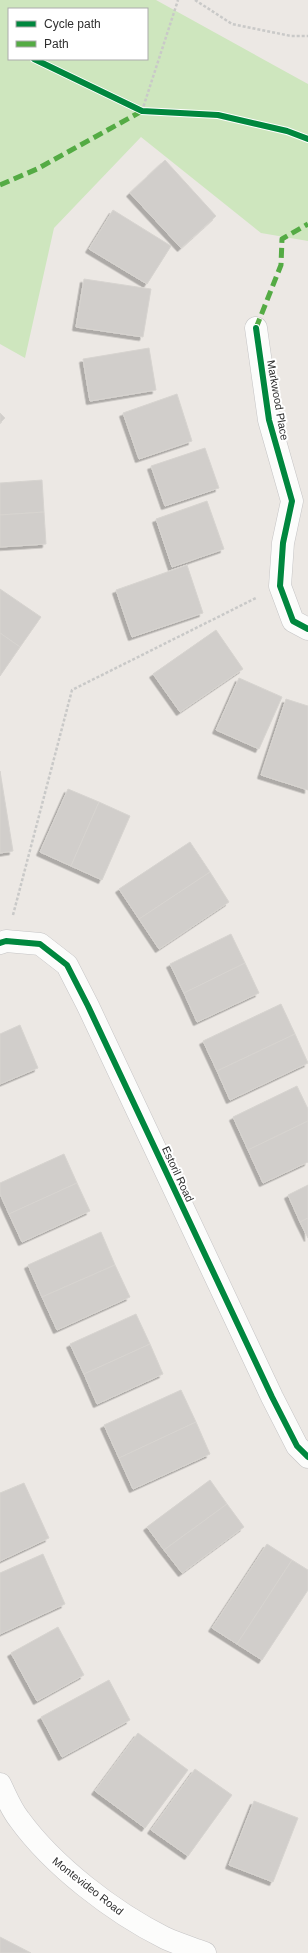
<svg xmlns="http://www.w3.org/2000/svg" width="308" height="1953" viewBox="0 0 308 1953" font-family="Helvetica,sans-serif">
<defs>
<filter id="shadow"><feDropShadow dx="-3.5" dy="3.5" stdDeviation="0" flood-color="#0004"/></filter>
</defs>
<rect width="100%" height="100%" fill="#ece8e4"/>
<!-- green -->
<path fill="#cee6be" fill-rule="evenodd" d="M 0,0 L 156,0 L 308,84 L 308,241 L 261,233 L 141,137 L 54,228 L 25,358 L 0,344 ZM 9,9 L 147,9 L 147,59 L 9,59 Z"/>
<!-- building -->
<g fill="#d1cecb" stroke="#d7d4d0" filter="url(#shadow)">
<polygon points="165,160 216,216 181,248 130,193"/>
<polygon points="113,210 171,246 147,284 89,249"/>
<polygon points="84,279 151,289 143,337 76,327"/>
<polygon points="149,348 156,390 90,401 83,359"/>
<polygon points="177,394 192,441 139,459 123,413"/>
<polygon points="0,413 5,418 0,423"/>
<polygon points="205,448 219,488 165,506 151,466"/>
<polygon points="42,480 44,512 0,515 0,483"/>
<polygon points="207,501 224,549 172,567 156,519"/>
<polygon points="44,512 46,544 0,547 0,515"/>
<polygon points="187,565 203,613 132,637 116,590"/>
<polygon points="0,589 41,617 20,647 0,633"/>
<polygon points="216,630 243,669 180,712 153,674"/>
<polygon points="0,633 20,647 0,676"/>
<polygon points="239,678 282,697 259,749 216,730"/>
<polygon points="286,699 308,706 308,790 261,775"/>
<polygon points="0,771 13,851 0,853"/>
<polygon points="68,789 99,802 71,866 40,852"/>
<polygon points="99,802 130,816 102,880 71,866"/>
<polygon points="190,842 210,872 139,919 119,889"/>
<polygon points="210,872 229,902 159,949 139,919"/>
<polygon points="231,934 245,963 184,993 170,964"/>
<polygon points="245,963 259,993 197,1022 184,993"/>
<polygon points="281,1004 295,1034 217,1071 203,1041"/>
<polygon points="20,1025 38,1068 0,1084 0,1034"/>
<polygon points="295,1034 308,1063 230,1100 217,1071"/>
<polygon points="297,1086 308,1109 308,1121 248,1150 233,1117"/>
<polygon points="308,1121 308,1162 263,1183 248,1150"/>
<polygon points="64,1154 77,1183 9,1214 0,1194 0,1183"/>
<polygon points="77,1183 90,1211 22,1242 9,1214"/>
<polygon points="308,1185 308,1218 300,1222 288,1195"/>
<polygon points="308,1218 308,1238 300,1222"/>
<polygon points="101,1232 115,1265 42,1297 28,1265"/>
<polygon points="115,1265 130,1297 57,1330 42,1297"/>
<polygon points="136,1314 150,1344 84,1374 70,1344"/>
<polygon points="150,1344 163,1374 97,1404 84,1374"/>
<polygon points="181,1390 196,1422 119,1458 104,1425"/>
<polygon points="196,1422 210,1454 133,1489 119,1458"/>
<polygon points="210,1480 227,1504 164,1550 147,1527"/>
<polygon points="24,1483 49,1538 0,1561 0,1493"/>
<polygon points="227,1504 244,1527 182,1573 164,1550"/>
<polygon points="267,1544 292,1560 237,1644 212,1628"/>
<polygon points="43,1554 65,1604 0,1634 0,1573"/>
<polygon points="292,1560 308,1570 308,1590 262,1660 237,1644"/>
<polygon points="58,1627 84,1675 37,1701 11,1653"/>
<polygon points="109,1680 130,1720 62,1757 41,1717"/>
<polygon points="138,1733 188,1770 145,1828 95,1791"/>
<polygon points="195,1769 232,1795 188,1856 151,1830"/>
<polygon points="254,1801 298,1818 273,1882 229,1865"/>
<polygon points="0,1937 31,1953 0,1953"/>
</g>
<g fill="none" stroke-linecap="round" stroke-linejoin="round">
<!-- minor casing -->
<g stroke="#c5c4c5" stroke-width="23">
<g id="minor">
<polyline points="256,328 269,420 292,501 283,543 280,586 293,621 308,629"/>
<polyline points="0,943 6,941 40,944 67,965 88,1006 272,1397 297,1446 308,1457"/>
<path d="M 0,1784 C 6,1796 11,1809 19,1819 C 53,1866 113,1912 165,1938 C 178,1944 192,1948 205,1953"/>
</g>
</g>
<!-- path -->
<g stroke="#c9c9c8" stroke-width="2.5" stroke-dasharray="3 2" stroke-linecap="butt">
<polyline points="195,0 232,24 291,36 308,36"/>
<polyline points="142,111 178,0"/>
<polyline points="13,915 72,690 256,598"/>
</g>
<!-- minor -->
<use href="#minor" stroke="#fcfcfb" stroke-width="22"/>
<!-- quiet -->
<g stroke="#54ab44" stroke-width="5" stroke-dasharray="10 5" stroke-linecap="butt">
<polyline points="0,185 37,169 142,111"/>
<polyline points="256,328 281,265 282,239 308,224"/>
</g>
<!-- cycleway casing -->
<g stroke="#fff" stroke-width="8">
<g id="cycleway">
<polyline points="34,59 142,111 218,115 287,131 308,139"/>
<polyline points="256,328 269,420 292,501 283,543 280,586 293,621 308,629"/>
<polyline points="0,943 6,941 40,944 67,965 88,1006 272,1397 297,1446 308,1457"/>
</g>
</g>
<!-- cycleway -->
<use href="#cycleway" stroke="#00873e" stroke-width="6"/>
</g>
<g text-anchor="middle" stroke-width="4" stroke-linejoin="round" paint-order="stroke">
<!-- street labels -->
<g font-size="11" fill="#2e2e2e" stroke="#fff">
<text transform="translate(278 400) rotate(80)" y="4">Markwood Place</text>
<text transform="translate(178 1174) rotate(65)" y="4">Estoril Road</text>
<text transform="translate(88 1886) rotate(38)" y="4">Montevideo Road</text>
</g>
</g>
<!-- legend -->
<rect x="8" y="8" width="140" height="52" fill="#ffffff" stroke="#ababab"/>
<rect x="16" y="21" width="20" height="6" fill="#00873e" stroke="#ababab"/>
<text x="44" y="28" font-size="12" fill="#2e2e2e">Cycle path</text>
<rect x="16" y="41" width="20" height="6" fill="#54ab44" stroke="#ababab"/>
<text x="44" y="48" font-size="12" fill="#2e2e2e">Path</text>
</svg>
